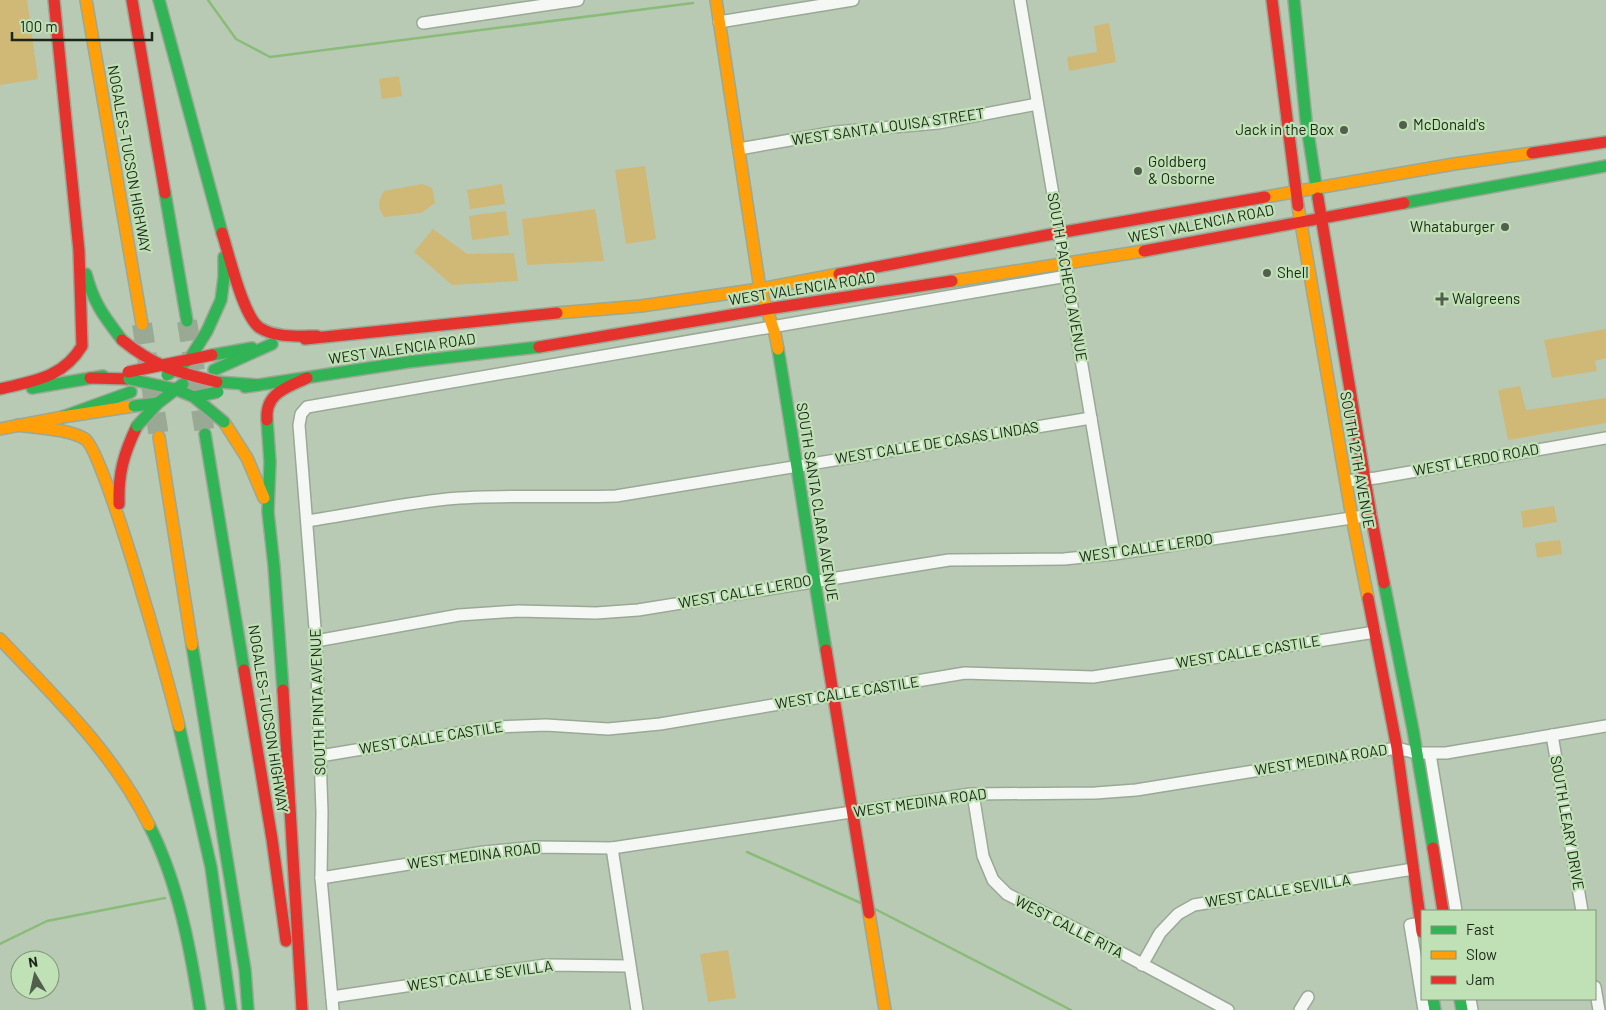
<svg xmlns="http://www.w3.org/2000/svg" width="1606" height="1010" viewBox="0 0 1606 1010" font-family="Barlow,sans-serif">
<rect width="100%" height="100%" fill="#b9cab4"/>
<!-- green -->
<g fill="#d0b876">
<polygon points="0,0 27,0 38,79 0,85"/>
<polygon points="1109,23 1116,62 1069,71 1067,57 1097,52 1094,26"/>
<polygon points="399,76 402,96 382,99 379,79"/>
<polygon points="645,166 656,239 626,244 615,170"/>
<path d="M 422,184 L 432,188 L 435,203 L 421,213 L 384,217 C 377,207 378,201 384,191 Z"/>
<polygon points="502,184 505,204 470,209 467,190"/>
<polygon points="595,209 604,261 527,265 522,219"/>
<polygon points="506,211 509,235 472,240 469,216"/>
<polygon points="433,229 467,254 514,253 518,281 452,285 414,252"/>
<polygon points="1606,329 1606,358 1595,361 1597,371 1552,378 1544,340"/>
<polygon points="1520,386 1526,410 1606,398 1606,423 1508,440 1498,390"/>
<polygon points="1554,506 1557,522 1523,528 1521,511"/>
<polygon points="1560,540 1562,554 1537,558 1535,543"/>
<polygon points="728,950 736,998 708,1002 700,954"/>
</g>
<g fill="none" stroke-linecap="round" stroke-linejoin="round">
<!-- stream -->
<g stroke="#89bc78" stroke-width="2.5">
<polyline points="208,0 236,39 270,57 693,3"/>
<polyline points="747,852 863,904"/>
<polyline points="875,909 1071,1010"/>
<polyline points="0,944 47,921 165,898"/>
</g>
<!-- highway-tunnel -->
<g stroke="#99a994" stroke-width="20" stroke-dasharray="20 10" stroke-linecap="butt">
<polyline points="187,321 205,434"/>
<polyline points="142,324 159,437"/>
</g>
<!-- street casing -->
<g stroke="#9aa896" stroke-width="14">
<g id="street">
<polyline points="1020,0 1114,554"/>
<polyline points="719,22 853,0"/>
<polyline points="423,23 578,0"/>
<polyline points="739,149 836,132 938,123 1037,104"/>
<polyline points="1346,481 1376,478 1606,438"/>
<path d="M 307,521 C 353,514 400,504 447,499 C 503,494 560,498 616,496 L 1091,418"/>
<polyline points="316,641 459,615 518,611 596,613 638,610 949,560 1064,559 1114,554 1371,515"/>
<polyline points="1552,735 1582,911"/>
<polyline points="1430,754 1456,911"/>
<polyline points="320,756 494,727 546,725 608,729 660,724 965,673 1093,677 1375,632"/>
<polyline points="973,794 983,856 993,880 1007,894 1088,935 1228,1010"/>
<polyline points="612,848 637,1010"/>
<polyline points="321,878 484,852 536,847 612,848 971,794 1095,793 1136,790 1397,748 1416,753 1446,753 1606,726"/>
<polyline points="1421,923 1410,925 1424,1010"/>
<polyline points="1142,965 1160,933 1178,914 1194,905 1413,869"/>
<polyline points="1595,987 1599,1010"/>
<polyline points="332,997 546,965 629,966"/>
<polyline points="1470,999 1472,1010"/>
<polyline points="333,1010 321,878 322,812 316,641 299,425 301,414 307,407 1067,276"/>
<polyline points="1300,1010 1308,997"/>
</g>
</g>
<!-- fast casing -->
<g stroke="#9aa896" stroke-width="14">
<g id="fast">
<polyline points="159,0 222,233"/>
<polyline points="1294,0 1306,120 1318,198"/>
<polyline points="165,193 187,321"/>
<polyline points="1404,203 1606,166"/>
<path d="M 86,274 C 94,304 104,316 122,340"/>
<polyline points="207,331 221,300 224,277 224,257"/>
<path d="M 778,349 C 795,449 809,550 826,650"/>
<polyline points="212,355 252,348"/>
<polyline points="214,370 272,344"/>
<polyline points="217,382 258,385"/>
<polyline points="245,387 408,362 539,347"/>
<polyline points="32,388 103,376"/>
<polyline points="62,417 131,392"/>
<polyline points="267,420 270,462 268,512 274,566 283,690"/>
<polyline points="205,434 244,670"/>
<polyline points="1384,583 1413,730 1433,848"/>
<polyline points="192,645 245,970 248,1010"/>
<polyline points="179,726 211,867 231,1010"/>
<path d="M 149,825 C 178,882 190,947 200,1010"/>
<polyline points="1433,999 1435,1010"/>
<polyline points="1460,999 1462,1010"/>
</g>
</g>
<!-- slow casing -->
<g stroke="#9aa896" stroke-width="14">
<g id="slow">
<polyline points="86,0 142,324"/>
<polyline points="716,0 760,289 775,334 778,349"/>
<polyline points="1265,197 1454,164 1532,153"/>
<polyline points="1298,206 1352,518 1368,598"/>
<polyline points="952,281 1144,251"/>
<polyline points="557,313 641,306 760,289 839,274"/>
<polyline points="224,422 247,458 264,498"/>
<path d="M 18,425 C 37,428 69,429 85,439 C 104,450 171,690 179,726"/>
<polyline points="0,429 62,417 134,406"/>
<polyline points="159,437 192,645"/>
<path d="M 0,639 C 55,697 113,752 149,825"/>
<polyline points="869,913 885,1010"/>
</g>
</g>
<!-- jam casing -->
<g stroke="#9aa896" stroke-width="14">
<g id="jam">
<polyline points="132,0 165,193"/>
<polyline points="1272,0 1298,206"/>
<polyline points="1532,153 1606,142"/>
<polyline points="1318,198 1371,515 1384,583"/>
<path d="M 222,233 C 229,254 243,317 260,328 C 276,338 299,336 317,336"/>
<polyline points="1144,251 1404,203"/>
<polyline points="839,274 1058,233 1265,197"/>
<polyline points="305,339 557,313"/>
<polyline points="539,347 767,309 952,281"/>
<polyline points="90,378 129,379"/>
<path d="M 0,389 C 33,381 63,378 82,346 L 79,251 L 54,0"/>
<path d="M 267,420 C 265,393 286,388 307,378"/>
<path d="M 119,504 C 118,473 124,453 137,426"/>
<polyline points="1368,598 1397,748 1422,932"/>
<polyline points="826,650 869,913"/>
<polyline points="244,670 272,839 286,941"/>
<polyline points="283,690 302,1010"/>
<polyline points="1433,848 1443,911"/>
</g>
</g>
<!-- street -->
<use href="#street" stroke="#f4f7f4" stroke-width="11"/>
<!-- fast -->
<use href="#fast" stroke="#30b455" stroke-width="11"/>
<!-- slow -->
<use href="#slow" stroke="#ff9f0a" stroke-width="11"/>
<!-- jam -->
<use href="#jam" stroke="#e5322d" stroke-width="11"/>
<!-- fast-bridge casing -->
<g stroke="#a5a398" stroke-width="14" stroke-linecap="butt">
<g id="fast-bridge">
<polyline points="167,375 189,360 207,331"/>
<polyline points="129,379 175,389 194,397 224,422"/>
<polyline points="194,397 218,392"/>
<polyline points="134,406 158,403"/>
<polyline points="137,426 158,403 183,384"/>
</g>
</g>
<!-- jam-bridge casing -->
<g stroke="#a5a398" stroke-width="14" stroke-linecap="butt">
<g id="jam-bridge">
<path d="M 122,340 C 155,367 177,372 217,382"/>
<polyline points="128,372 212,355"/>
</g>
</g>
<!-- fast-bridge -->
<use href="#fast-bridge" stroke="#30b455" stroke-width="11"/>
<!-- jam-bridge -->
<use href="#jam-bridge" stroke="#e5322d" stroke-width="11"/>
</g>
<!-- markers -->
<g fill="#525f4d" stroke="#c0e1b6" stroke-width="2">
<circle cx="1403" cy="125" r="5"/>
<circle cx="1344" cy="130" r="5"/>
<circle cx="1138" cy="171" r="5"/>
<circle cx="1505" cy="227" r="5"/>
<circle cx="1267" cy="273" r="5"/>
<path d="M1439.5 291.5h5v5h5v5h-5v5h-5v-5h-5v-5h5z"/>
</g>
<g text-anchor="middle" stroke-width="4.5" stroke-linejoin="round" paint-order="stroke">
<!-- poi labels -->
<g font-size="15" fill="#1a2616" stroke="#c0e1b6" text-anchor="start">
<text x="1413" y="130">McDonald's</text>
<text x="1334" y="135" text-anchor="end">Jack in the Box</text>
<text x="1148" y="167">Goldberg<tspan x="1148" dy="17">&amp; Osborne</tspan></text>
<text x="1495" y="232" text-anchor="end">Whataburger</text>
<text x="1277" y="278">Shell</text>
<text x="1452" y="304">Walgreens</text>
</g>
<!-- street labels -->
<g font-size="15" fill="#1a2616" stroke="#c0e1b6">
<text transform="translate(888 127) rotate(-8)" y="5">WEST SANTA LOUISA STREET</text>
<text transform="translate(129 159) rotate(80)" y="5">NOGALES–TUCSON HIGHWAY</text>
<text transform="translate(1201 224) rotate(-11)" y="5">WEST VALENCIA ROAD</text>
<text transform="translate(1067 277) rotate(80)" y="5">SOUTH PACHECO AVENUE</text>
<text transform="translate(802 289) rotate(-9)" y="5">WEST VALENCIA ROAD</text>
<text transform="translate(402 349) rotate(-8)" y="5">WEST VALENCIA ROAD</text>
<text transform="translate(937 443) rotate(-9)" y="5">WEST CALLE DE CASAS LINDAS</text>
<text transform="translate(1357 460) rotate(80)" y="5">SOUTH 12TH AVENUE</text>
<text transform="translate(1476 460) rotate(-10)" y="5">WEST LERDO ROAD</text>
<text transform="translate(817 502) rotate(81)" y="5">SOUTH SANTA CLARA AVENUE</text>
<text transform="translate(1146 548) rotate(-8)" y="5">WEST CALLE LERDO</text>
<text transform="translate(745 592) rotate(-10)" y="5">WEST CALLE LERDO</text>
<text transform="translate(1248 652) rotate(-9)" y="5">WEST CALLE CASTILE</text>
<text transform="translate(847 693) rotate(-9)" y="5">WEST CALLE CASTILE</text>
<text transform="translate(318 702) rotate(-92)" y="5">SOUTH PINTA AVENUE</text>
<text transform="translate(268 719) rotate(81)" y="5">NOGALES–TUCSON HIGHWAY</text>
<text transform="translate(431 738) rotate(-9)" y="5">WEST CALLE CASTILE</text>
<text transform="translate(1321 760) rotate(-9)" y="5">WEST MEDINA ROAD</text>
<text transform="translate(920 803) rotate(-8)" y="5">WEST MEDINA ROAD</text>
<text transform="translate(1567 823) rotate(80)" y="5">SOUTH LEARY DRIVE</text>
<text transform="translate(474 856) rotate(-7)" y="5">WEST MEDINA ROAD</text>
<text transform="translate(1278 891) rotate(-9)" y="5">WEST CALLE SEVILLA</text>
<text transform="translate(1069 927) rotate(27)" y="5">WEST CALLE RITA</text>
<text transform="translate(480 976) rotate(-8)" y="5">WEST CALLE SEVILLA</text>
</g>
</g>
<!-- legend -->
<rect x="1421" y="910" width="175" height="90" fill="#c0e1b6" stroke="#7e9676"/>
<rect x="1431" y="926" width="25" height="8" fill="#30b455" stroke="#7e9676"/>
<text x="1466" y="935" font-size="15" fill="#1a2616">Fast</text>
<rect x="1431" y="951" width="25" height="8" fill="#ff9f0a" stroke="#7e9676"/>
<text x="1466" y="960" font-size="15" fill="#1a2616">Slow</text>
<rect x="1431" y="976" width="25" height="8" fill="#e5322d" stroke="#7e9676"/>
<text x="1466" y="985" font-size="15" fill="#1a2616">Jam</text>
<!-- north arrow -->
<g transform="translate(35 975) rotate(351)"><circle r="24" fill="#c0e1b6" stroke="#7e9676"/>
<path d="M0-4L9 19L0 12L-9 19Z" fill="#525f4d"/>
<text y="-8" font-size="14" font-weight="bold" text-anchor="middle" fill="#1a2616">N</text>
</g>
<!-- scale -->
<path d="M12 32v8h140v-8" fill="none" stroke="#1a2616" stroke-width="2.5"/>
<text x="20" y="32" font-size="15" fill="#1a2616" stroke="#c0e1b6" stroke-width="4" paint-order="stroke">100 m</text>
</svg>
